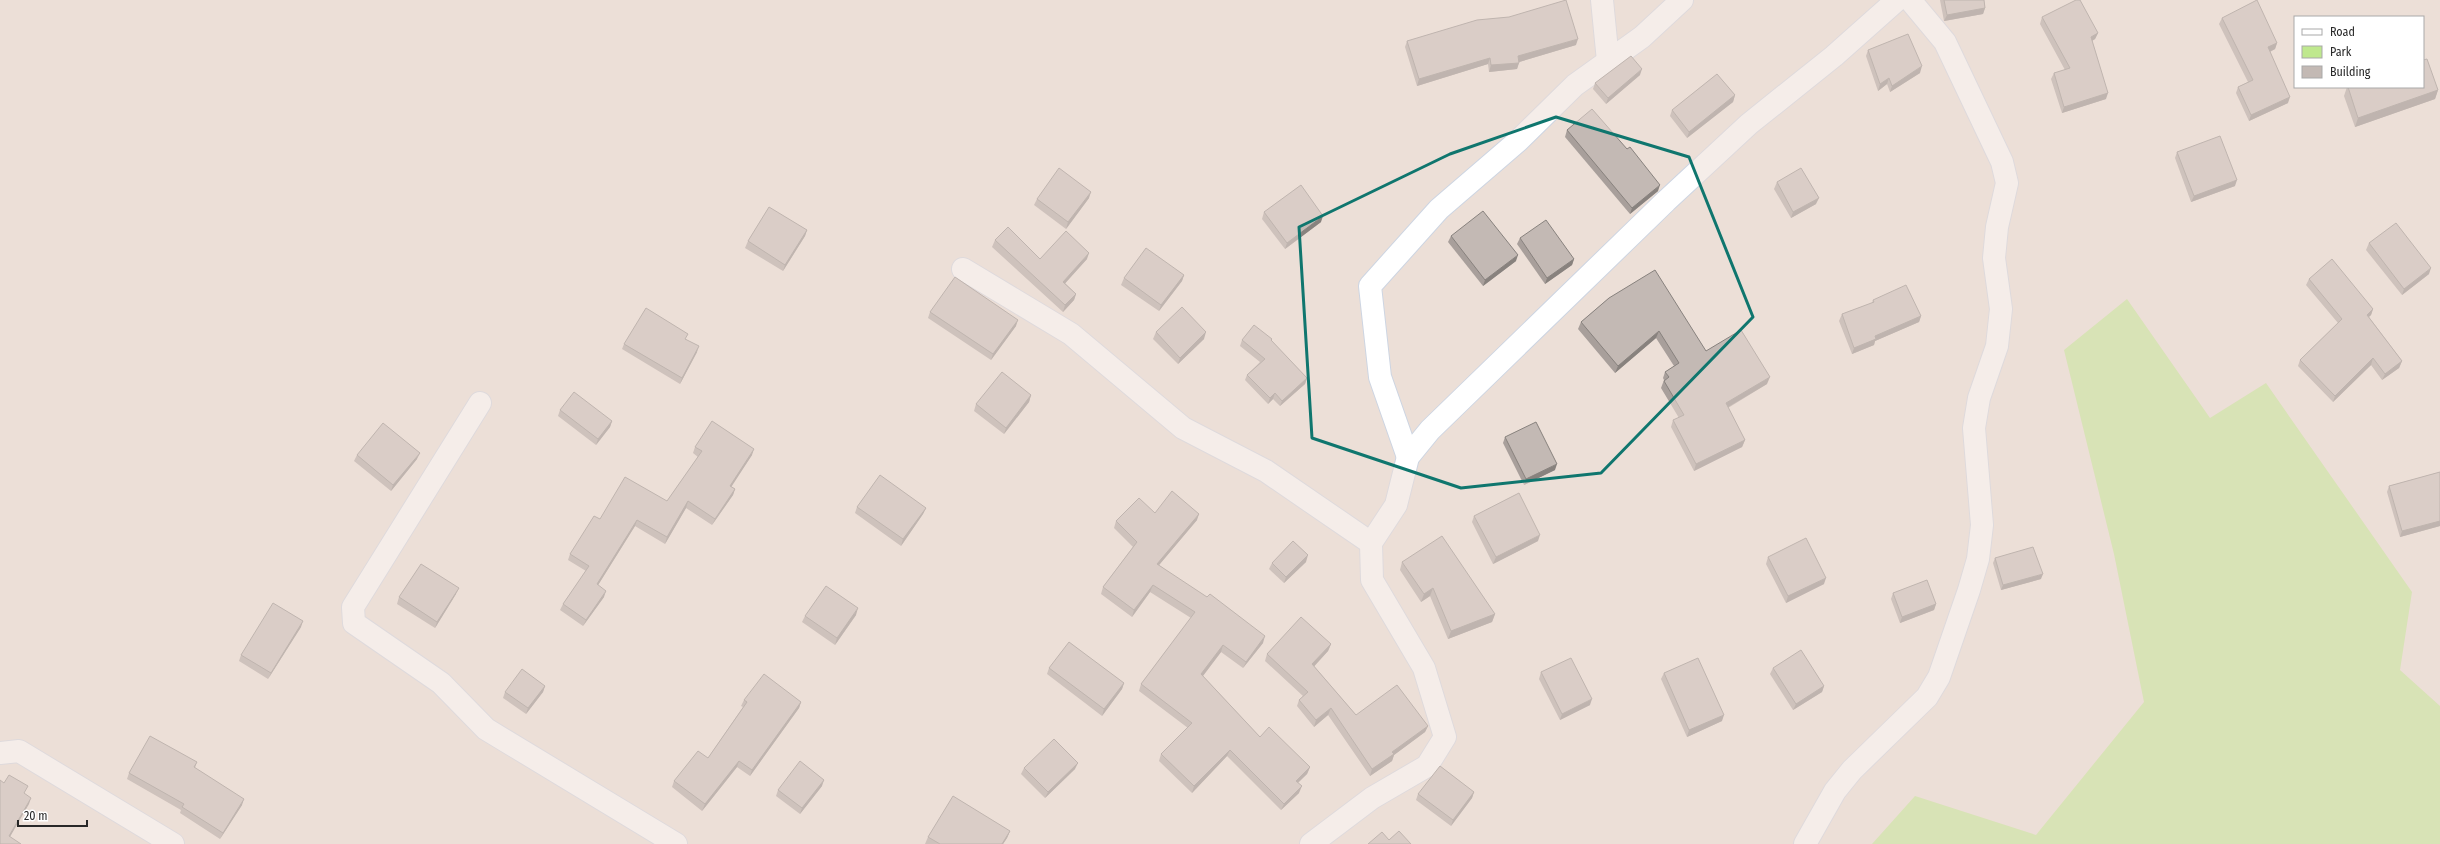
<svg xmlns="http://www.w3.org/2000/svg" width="2440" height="844" viewBox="0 0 2440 844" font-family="'Fira Sans Condensed',sans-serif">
<rect width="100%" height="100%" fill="#ecdfd7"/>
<!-- green -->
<polygon fill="#bfe88e" points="2127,299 2210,418 2266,383 2412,592 2400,670 2440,706 2440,844 1872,844 1915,796 2036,835 2144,702 2114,554 2064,350"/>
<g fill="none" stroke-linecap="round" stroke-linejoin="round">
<!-- minor casing -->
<g stroke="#cdd5e2" stroke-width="24">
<g id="minor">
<polyline points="1602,0 1608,61"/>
<polyline points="963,269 1071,334 1183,428 1266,471 1371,543"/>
<polyline points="480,403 353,607 354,623 441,683 486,729 676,844"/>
<polyline points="1408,457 1380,377 1370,286 1439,209 1518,141 1575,85 1642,37 1682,0"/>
<polyline points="0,753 19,751 173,844"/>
<polyline points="1311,844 1372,798 1427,766 1445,737 1424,668 1372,580 1371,543 1396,505 1408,457 1430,430 1666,201 1749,124 1834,56 1897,0"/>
<polyline points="1805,844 1835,791 1852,770 1927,697 1939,677 1969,590 1978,559 1982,525 1974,428 1979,398 1997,346 2001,309 1994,258 1997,227 2007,183 2002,162 1945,42 1910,0"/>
</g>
</g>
<!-- minor -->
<use href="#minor" stroke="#fff" stroke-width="22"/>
</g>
<!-- wall -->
<g fill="#a89f9b">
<polygon points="1940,0 1984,0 1985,8 1983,14 1944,21"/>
<polygon points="2042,17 2098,33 2095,39 2092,41 2106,99 2062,113 2051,79 2054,73 2065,70 2040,24"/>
<polygon points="2222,18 2277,43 2275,49 2270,52 2288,103 2249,121 2236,93 2238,87 2248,82 2219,24"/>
<polygon points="1407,41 1576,45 1519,62 1517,69 1489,72 1488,64 1417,86 1405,47"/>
<polygon points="1868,50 1920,73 1890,92 1887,84 1878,91 1866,56"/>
<polygon points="1640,75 1606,104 1593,89 1595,83"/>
<polygon points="2347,87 2438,90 2435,99 2355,127 2344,96"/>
<polygon points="1735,95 1733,102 1687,138 1670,116 1672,110"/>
<polygon points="1567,130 1658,191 1630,214 1565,137"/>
<polygon points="2177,152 2235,186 2191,202 2175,158"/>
<polygon points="1777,182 1816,204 1791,218 1774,189"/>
<polygon points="1089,198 1066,229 1034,205 1037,199"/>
<polygon points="1264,212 1321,222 1285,249 1262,219"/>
<polygon points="807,230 805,236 783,271 745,248 748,241"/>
<polygon points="1451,236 1516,261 1483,286 1448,242"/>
<polygon points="1520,238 1574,259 1572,265 1545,284 1517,244"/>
<polygon points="995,240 1040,259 1087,259 1065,283 1076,294 1074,300 1063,312 992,247"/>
<polygon points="2369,243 2429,274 2402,295 2366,250"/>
<polygon points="1184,275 1182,281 1159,311 1121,285 1124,278"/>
<polygon points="2309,279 2373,309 2371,315 2369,317 2402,361 2399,368 2382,380 2371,365 2333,402 2298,366 2300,360 2338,323 2306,285"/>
<polygon points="1609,298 1767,384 1728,408 1745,440 1742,447 1694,471 1671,427 1673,420 1679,418 1661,388 1664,380 1663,378 1665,372 1674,366 1656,338 1615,373 1578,329 1581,322"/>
<polygon points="1873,300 1921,316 1919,322 1875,341 1874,345 1852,354 1839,321 1842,314 1872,303"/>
<polygon points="930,312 1016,326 991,360 928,318"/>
<polygon points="1156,332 1204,339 1178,364 1153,339"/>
<polygon points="686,339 697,352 680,384 622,349 624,344"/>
<polygon points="1242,340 1271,341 1307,378 1305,384 1280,406 1273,399 1268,404 1245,380 1247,375 1260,362 1240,346"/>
<polygon points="1031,395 1029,402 1004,434 974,411 976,404"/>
<polygon points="560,410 612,421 610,427 596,445 558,416"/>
<polygon points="1505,437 1555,470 1524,485 1503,443"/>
<polygon points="695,447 752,455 731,486 735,489 733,495 712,525 686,508 665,544 635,526 598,585 604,597 583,626 560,610 563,604 586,571 568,560 570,554 600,519 667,501 698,457 693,453"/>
<polygon points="357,455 417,459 391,491 354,461"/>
<polygon points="2440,472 2440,526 2400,537 2387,492 2389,486"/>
<polygon points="857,507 926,508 923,514 901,546 855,513"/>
<polygon points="1155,513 1197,520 1159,565 1263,643 1243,668 1221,652 1203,676 1260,737 1310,767 1307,774 1298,783 1299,793 1281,810 1227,756 1192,793 1159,761 1161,754 1188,728 1139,691 1141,684 1191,618 1150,592 1132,617 1101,594 1103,587 1133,547 1114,528 1116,521"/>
<polygon points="1474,516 1538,541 1493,564 1472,522"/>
<polygon points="1768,557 1824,584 1786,603 1766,564"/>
<polygon points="1995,558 2041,579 2001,590 1993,563"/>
<polygon points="1306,562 1284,583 1269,569 1272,563"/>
<polygon points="1402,562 1495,614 1492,622 1448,639 1430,596 1421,602 1400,570"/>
<polygon points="1893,593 1936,604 1934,610 1900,623 1891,599"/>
<polygon points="456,594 435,628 397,604 399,597"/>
<polygon points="856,615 835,645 802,622 805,616"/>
<polygon points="301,627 268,679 239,661 241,655"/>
<polygon points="1331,644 1328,651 1314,666 1356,715 1428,726 1425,732 1394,755 1392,761 1370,776 1328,715 1314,727 1297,706 1299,700 1303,696 1265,661 1267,654"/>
<polygon points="1049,668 1124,683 1122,689 1102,716 1047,674"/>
<polygon points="1773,668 1824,686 1822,692 1793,710 1770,674"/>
<polygon points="1541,672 1590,705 1560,720 1539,679"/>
<polygon points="1664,673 1722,721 1687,737 1661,679"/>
<polygon points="545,686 543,692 526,714 503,698 505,692"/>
<polygon points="744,700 801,702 799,708 750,776 737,767 702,811 672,787 674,781 708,758 743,707 741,706"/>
<polygon points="197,762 195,768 242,805 220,839 180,813 181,810 127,779 129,773"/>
<polygon points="1024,768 1075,769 1045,798 1021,774"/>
<polygon points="822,786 800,814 776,796 778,790"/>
<polygon points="1474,792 1472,798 1451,826 1416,800 1418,794"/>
<polygon points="1010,831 1007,838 1003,844 925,844 928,837"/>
</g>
<!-- shaded-wall -->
<g fill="#88827e">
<polygon points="1985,8 1983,14 1944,21 1947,15"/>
<polygon points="2098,33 2095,39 2088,43 2091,37"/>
<polygon points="1578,39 1576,45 1516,63 1518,56"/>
<polygon points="2277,43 2275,49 2265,54 2268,47"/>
<polygon points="1490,58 1488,64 1417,86 1419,79"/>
<polygon points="1519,63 1517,69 1489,72 1491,65"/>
<polygon points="1922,66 1920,73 1890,92 1892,86"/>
<polygon points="1642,69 1640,75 1606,104 1608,98"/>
<polygon points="1889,78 1887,84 1878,91 1880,84"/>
<polygon points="2438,90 2435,99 2355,127 2358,118"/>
<polygon points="2108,93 2106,99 2062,113 2064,107"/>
<polygon points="1735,95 1733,102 1687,138 1689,132"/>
<polygon points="2290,97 2288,103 2249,121 2251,115"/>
<polygon points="2237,180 2235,186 2191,202 2194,196"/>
<polygon points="1660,185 1658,191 1630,214 1632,208"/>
<polygon points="1091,192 1089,198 1066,229 1068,222"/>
<polygon points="1819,198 1816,204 1791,218 1793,212"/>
<polygon points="1323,216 1321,222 1285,249 1287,243"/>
<polygon points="807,230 805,236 783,271 785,265"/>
<polygon points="1089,253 1087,259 1061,288 1063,282"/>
<polygon points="1518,255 1516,261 1483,286 1485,280"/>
<polygon points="1574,259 1572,265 1545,284 1547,278"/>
<polygon points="2431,268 2429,274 2402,295 2404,289"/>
<polygon points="1184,275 1182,281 1159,311 1161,305"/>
<polygon points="1076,294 1074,300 1063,312 1065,305"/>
<polygon points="2373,309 2371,315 2364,321 2367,315"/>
<polygon points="1921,316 1919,322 1875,341 1874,345 1852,354 1854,348 1875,336"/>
<polygon points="1018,320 1016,326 991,360 993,354"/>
<polygon points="1659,331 1656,338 1615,373 1618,366"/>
<polygon points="1206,332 1204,339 1178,364 1180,358"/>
<polygon points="699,346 697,352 680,384 682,378"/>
<polygon points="2373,358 2371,365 2333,402 2335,396"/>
<polygon points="2402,361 2399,368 2382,380 2385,374"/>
<polygon points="1770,377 1767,384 1723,410 1726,403"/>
<polygon points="1307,378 1305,384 1280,406 1282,401"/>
<polygon points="1275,393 1273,399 1268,404 1270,398"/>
<polygon points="1031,395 1029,402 1004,434 1006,428"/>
<polygon points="612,421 610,427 596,445 598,439"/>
<polygon points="1745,440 1742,447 1694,471 1696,464"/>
<polygon points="754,449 752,455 728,492 730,486"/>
<polygon points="420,453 417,459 391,491 393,485"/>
<polygon points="1557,464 1555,470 1524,485 1526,479"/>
<polygon points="735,489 733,495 712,525 715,519"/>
<polygon points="688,501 686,508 665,544 667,537"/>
<polygon points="926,508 923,514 901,546 903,539"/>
<polygon points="1199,514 1197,520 1154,571 1157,564"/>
<polygon points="637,520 635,526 595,590 597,584"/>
<polygon points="2440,521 2440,526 2400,537 2402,531"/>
<polygon points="1540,535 1538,541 1493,564 1496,557"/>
<polygon points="1308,555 1306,562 1284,583 1286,577"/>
<polygon points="2043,574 2041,579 2001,590 2003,585"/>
<polygon points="1826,578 1824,584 1786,603 1788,596"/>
<polygon points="1153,585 1150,592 1132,617 1134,610"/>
<polygon points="459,588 456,594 435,628 437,622"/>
<polygon points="1433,588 1430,596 1421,602 1424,594"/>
<polygon points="606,591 604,597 583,626 586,620"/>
<polygon points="1936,604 1934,610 1900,623 1902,617"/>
<polygon points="858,608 856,615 835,645 837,638"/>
<polygon points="1495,614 1492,622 1448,639 1451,631"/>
<polygon points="303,621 301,627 268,679 271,673"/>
<polygon points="1265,636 1263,643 1243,668 1246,662"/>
<polygon points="1331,644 1328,651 1310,671 1312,664"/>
<polygon points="1223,645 1221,652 1199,681 1201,674"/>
<polygon points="1124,683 1122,689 1102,716 1104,709"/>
<polygon points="545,686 543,692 526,714 528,708"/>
<polygon points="1824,686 1822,692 1793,710 1796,704"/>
<polygon points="1592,699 1590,705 1560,720 1562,714"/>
<polygon points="801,702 799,708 750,776 752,770"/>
<polygon points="1331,708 1328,715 1314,727 1316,720"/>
<polygon points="1724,715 1722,721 1687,737 1689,730"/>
<polygon points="1428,726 1425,732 1394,755 1392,761 1370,776 1372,769 1392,752"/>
<polygon points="1230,750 1227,756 1192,793 1194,786"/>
<polygon points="739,761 737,767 702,811 705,804"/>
<polygon points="1078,763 1075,769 1045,798 1048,792"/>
<polygon points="1310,767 1307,774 1293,787 1296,781"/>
<polygon points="824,780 822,786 800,814 802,808"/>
<polygon points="1302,786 1299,793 1281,810 1284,804"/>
<polygon points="1474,792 1472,798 1451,826 1453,820"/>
<polygon points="31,798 29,804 7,842 9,836"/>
<polygon points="244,799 242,805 220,839 223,833"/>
<polygon points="1010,831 1007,838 1003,844 1002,844"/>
</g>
<!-- building -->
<g fill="#c3b9b4" stroke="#88827e">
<polygon points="1566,0 1578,39 1518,56 1519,63 1491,65 1490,58 1419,79 1407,41 1477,20 1509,17"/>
<polygon points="1944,0 1984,0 1985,8 1947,15"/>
<polygon points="2076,0 2080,0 2098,33 2091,37 2108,93 2064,107 2054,73 2070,68 2042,17"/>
<polygon points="2257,0 2277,43 2268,47 2290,97 2251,115 2238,87 2253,80 2222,18"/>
<polygon points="1908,34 1922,66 1892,86 1889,78 1880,84 1868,50"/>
<polygon points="1631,56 1642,69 1608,98 1595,83"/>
<polygon points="2427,59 2438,90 2358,118 2348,87 2423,87 2423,60"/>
<polygon points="1717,74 1735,95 1689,132 1672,110"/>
<polygon points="1592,109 1627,149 1630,147 1660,185 1632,208 1567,130"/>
<polygon points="2220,136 2237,180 2194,196 2177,152"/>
<polygon points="1059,168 1091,192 1068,222 1037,199"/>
<polygon points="1801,168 1819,198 1793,212 1777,182"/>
<polygon points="1301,185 1323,216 1287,243 1264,212"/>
<polygon points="769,207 807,230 785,265 748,241"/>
<polygon points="1483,211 1518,255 1485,280 1451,236"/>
<polygon points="1546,220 1574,259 1547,278 1520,238"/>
<polygon points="2396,223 2431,268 2404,289 2369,243"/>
<polygon points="1008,227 1040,259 1066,231 1089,253 1063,282 1076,294 1065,305 995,240"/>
<polygon points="1146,248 1184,275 1161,305 1124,278"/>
<polygon points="2332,259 2373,309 2367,315 2402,361 2385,374 2373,358 2335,396 2300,360 2342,319 2309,279"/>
<polygon points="1655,270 1706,351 1741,330 1770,377 1726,403 1745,440 1696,464 1673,420 1684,415 1664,381 1669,377 1665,372 1679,363 1659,331 1618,366 1581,322 1609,298"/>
<polygon points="955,277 1018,320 993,354 930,312"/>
<polygon points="1906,285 1921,316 1875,336 1876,339 1854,348 1842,314 1874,302 1873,300"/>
<polygon points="1182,307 1206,332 1180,358 1156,332"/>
<polygon points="646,308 688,334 685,339 699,346 682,378 624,344"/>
<polygon points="1254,325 1272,339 1271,340 1307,378 1282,401 1275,393 1270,398 1247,375 1265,359 1242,340"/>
<polygon points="1002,372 1031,395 1006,428 976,404"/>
<polygon points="574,392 612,421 598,439 560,410"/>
<polygon points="712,421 754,449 730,486 735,489 715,519 688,501 667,537 637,520 597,584 606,591 586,620 563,604 589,566 570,554 594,516 600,519 625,477 667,501 702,451 695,447"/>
<polygon points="1536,422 1557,464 1526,479 1505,437"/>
<polygon points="383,423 420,453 393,485 357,455"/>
<polygon points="2440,472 2440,521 2402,531 2389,486"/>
<polygon points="880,475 926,508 903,539 857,507"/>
<polygon points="1172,491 1199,514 1157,564 1207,597 1210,594 1265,636 1246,662 1223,645 1201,674 1260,737 1269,727 1310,767 1296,781 1302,786 1284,804 1230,750 1194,786 1161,754 1192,723 1141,684 1195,612 1153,585 1134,610 1103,587 1137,542 1116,521 1139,498 1155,513"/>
<polygon points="1519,493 1540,535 1496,557 1474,516"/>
<polygon points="1442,536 1495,614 1451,631 1433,588 1424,594 1402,562"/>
<polygon points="1806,538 1826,578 1788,596 1768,557"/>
<polygon points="1293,541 1308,555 1286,577 1272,563"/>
<polygon points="2033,547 2043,574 2003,585 1995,558"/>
<polygon points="421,564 459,588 437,622 399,597"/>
<polygon points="1927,580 1936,604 1902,617 1893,593"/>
<polygon points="826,586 858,608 837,638 805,616"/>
<polygon points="273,603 303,621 271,673 241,655"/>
<polygon points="1301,617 1331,644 1312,664 1356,715 1397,685 1428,726 1392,752 1394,754 1372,769 1331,708 1316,720 1299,700 1308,692 1267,654"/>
<polygon points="1069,642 1124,683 1104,709 1049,668"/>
<polygon points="1801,650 1824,686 1796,704 1773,668"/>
<polygon points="1571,658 1592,699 1562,714 1541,672"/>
<polygon points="1698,658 1724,715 1689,730 1664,673"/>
<polygon points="522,669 545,686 528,708 505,692"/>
<polygon points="764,674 801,702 752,770 739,761 705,804 674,781 698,751 708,758 747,702 744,700"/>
<polygon points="150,736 197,762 194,767 244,799 223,833 182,807 184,804 129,773"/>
<polygon points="1054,739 1078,763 1048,792 1024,768"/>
<polygon points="800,761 824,780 802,808 778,790"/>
<polygon points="1440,766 1474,792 1453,820 1418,794"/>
<polygon points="9,775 28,786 24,793 31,798 9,836 21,844 0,844 0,780 4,783"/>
<polygon points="953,796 1010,831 1002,844 940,844 928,837"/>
<polygon points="1399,831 1411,844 1368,844 1382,832 1389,840"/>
</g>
<!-- marked area -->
<path d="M0 0H2440V844H0ZM 1556,117 L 1689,157 L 1753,317 L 1601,473 L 1461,488 L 1312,438 L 1299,227 L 1450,154 Z" fill="#ecdfd7" fill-opacity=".55" fill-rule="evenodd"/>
<path fill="none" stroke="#0f766e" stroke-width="3" stroke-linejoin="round" d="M 1556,117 L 1689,157 L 1753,317 L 1601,473 L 1461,488 L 1312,438 L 1299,227 L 1450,154 Z"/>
<!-- legend -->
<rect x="2294" y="16" width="130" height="72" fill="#ffffff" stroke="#a9a9a9"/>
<rect x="2302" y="29" width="20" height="6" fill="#ffffff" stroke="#a9a9a9"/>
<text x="2330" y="36" font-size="12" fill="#282828">Road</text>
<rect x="2302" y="46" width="20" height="12" fill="#bfe88e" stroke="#a9a9a9"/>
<text x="2330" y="56" font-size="12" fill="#282828">Park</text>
<rect x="2302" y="66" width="20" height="12" fill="#c3b9b4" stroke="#a9a9a9"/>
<text x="2330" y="76" font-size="12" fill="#282828">Building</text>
<!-- scale -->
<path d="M18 820v6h69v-6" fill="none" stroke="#282828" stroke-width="2"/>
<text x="24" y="820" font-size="12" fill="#282828" stroke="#ffffff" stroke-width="3" paint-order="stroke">20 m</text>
</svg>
